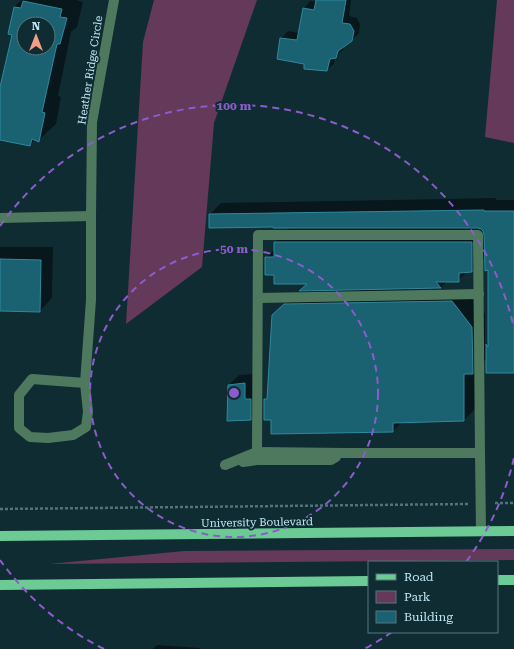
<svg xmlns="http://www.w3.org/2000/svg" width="514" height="649" viewBox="0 0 514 649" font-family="'Roboto Serif',serif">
<rect width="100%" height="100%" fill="#102c33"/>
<!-- green -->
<g fill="#65395a">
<polygon points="154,0 257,0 214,123 202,267 126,324 143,42"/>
<polygon points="497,0 514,0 514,143 485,137"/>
<polygon points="514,549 514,560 49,564 184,551"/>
</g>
<!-- shadow -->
<g fill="#0007" fill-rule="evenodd">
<path d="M 22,0 L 76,0 L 83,2 L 77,27 L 71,32 L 58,96 L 61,97 L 56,124 L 39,140 L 35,139 L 30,145 L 0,139 L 0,91 L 13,34 L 14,7 ZM 24,24 L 48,24 L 48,48 L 24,48 Z"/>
<polygon points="317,0 351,0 349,16 357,18 360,24 359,33 352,40 344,46 343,50 335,57 334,64 327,70 305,63 281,38 288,31 299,33 304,8 310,1 316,2"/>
<path d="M 496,198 L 496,200 L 514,200 L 514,372 L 487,358 L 476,369 L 476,408 L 464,420 L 402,422 L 393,431 L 272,433 L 272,419 L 265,399 L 268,396 L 273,316 L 308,283 L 266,258 L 275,249 L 275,242 L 289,228 L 274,226 L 210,214 L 221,203 ZM 486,257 L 489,269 L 489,341 L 485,346 L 485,314 L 464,289 L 439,289 L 447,281 L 458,281 L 468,271 L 471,271 Z"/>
<polygon points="0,247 53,247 52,298 40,311 0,310"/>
<polygon points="255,374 260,409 250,419 229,385 239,375"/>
<polygon points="157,645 200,648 200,649 153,649"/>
</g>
<!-- building -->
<g fill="#1a6171" stroke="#2e8a9f" fill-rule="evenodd">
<polygon points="316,0 346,0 342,23 350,24 354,31 352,41 338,51 336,58 330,59 327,71 304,69 304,64 277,59 280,38 297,40 303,8 314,10"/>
<path d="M 23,1 L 62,9 L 60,17 L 67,18 L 60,44 L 57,44 L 42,112 L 45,113 L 39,142 L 32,139 L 30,146 L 0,140 L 0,87 L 12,35 L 8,34 L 14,7 L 21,8 ZM 24,24 L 48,24 L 48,48 L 24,48 Z"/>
<polygon points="484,210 484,211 514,211 514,373 486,373 486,344 488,347 488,270 485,271 484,235 483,231 481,229 478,228 273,228 273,227 209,228 209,214"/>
<polygon points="274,242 472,242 472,272 459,273 459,282 436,282 441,288 299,291 307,284 274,284 274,275 265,275 265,257 274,257"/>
<polygon points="0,259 41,260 40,312 0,311"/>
<polygon points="452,301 472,327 473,374 464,374 464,421 393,423 393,432 271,434 271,420 264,420 264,399 267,399 272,315 284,304"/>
<polygon points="245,383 245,399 251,399 251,420 227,421 228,385"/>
</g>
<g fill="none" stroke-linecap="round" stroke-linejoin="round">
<!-- path -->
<g stroke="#52737b" stroke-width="2.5" stroke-dasharray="3 2" stroke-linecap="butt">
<polyline points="495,503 514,503"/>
<polyline points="0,509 468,504"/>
</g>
<!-- minor -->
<g stroke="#4e795f" stroke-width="10">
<polyline points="0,218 91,216"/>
<polyline points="258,298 479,294"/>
<polyline points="85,383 32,379 19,395 19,428 30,437 48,438 73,435 86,427 88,412 85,383 91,300 91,216 92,122 114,0"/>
<polyline points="257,452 258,235 478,235 480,453"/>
<polyline points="243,462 257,460 331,460 336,457"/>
<polyline points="225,465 257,452 345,453 480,453 481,531"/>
</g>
<!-- major -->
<g stroke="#6cca94" stroke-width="10">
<polyline points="0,536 514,531"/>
<polyline points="497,580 514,580"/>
<polyline points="0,585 369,581"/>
</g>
</g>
<!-- distance rings -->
<g fill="none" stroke="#8c5bcc" stroke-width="2" stroke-dasharray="7 5">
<circle cx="234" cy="393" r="144"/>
<path d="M514 458A287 287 0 0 1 466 562M392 632A287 287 0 0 1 364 649M104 649A287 287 0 0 1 0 560M0 226A287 287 0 0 1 514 328"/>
</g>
<g text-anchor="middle" stroke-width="4" stroke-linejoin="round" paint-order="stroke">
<!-- street labels -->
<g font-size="11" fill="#bfe8f3" stroke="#102c33">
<text transform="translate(90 70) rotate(-81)" y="4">Heather Ridge Circle</text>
<text transform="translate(257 522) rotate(-1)" y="4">University Boulevard</text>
</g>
</g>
<circle cx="234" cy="393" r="6" fill="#8c5bcc" stroke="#102c33" stroke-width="2"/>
<g font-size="12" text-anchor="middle" font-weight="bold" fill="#8c5bcc" stroke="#102c33" stroke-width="4" stroke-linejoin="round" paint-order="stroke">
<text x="234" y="110">100 m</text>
<text x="234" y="253">50 m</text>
</g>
<!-- legend -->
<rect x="368" y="561" width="130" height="72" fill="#102c33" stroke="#567780"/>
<rect x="376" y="574" width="20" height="6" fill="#6cca94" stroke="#567780"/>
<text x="404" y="581" font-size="12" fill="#bfe8f3">Road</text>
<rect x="376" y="591" width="20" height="12" fill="#65395a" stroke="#567780"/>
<text x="404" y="601" font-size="12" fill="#bfe8f3">Park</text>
<rect x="376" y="611" width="20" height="12" fill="#1a6171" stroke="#567780"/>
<text x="404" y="621" font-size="12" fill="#bfe8f3">Building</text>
<!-- north arrow -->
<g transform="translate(36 36)"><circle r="19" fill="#102c33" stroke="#567780"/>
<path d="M0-3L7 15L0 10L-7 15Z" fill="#f49e86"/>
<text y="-6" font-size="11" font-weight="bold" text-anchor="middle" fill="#bfe8f3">N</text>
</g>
</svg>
